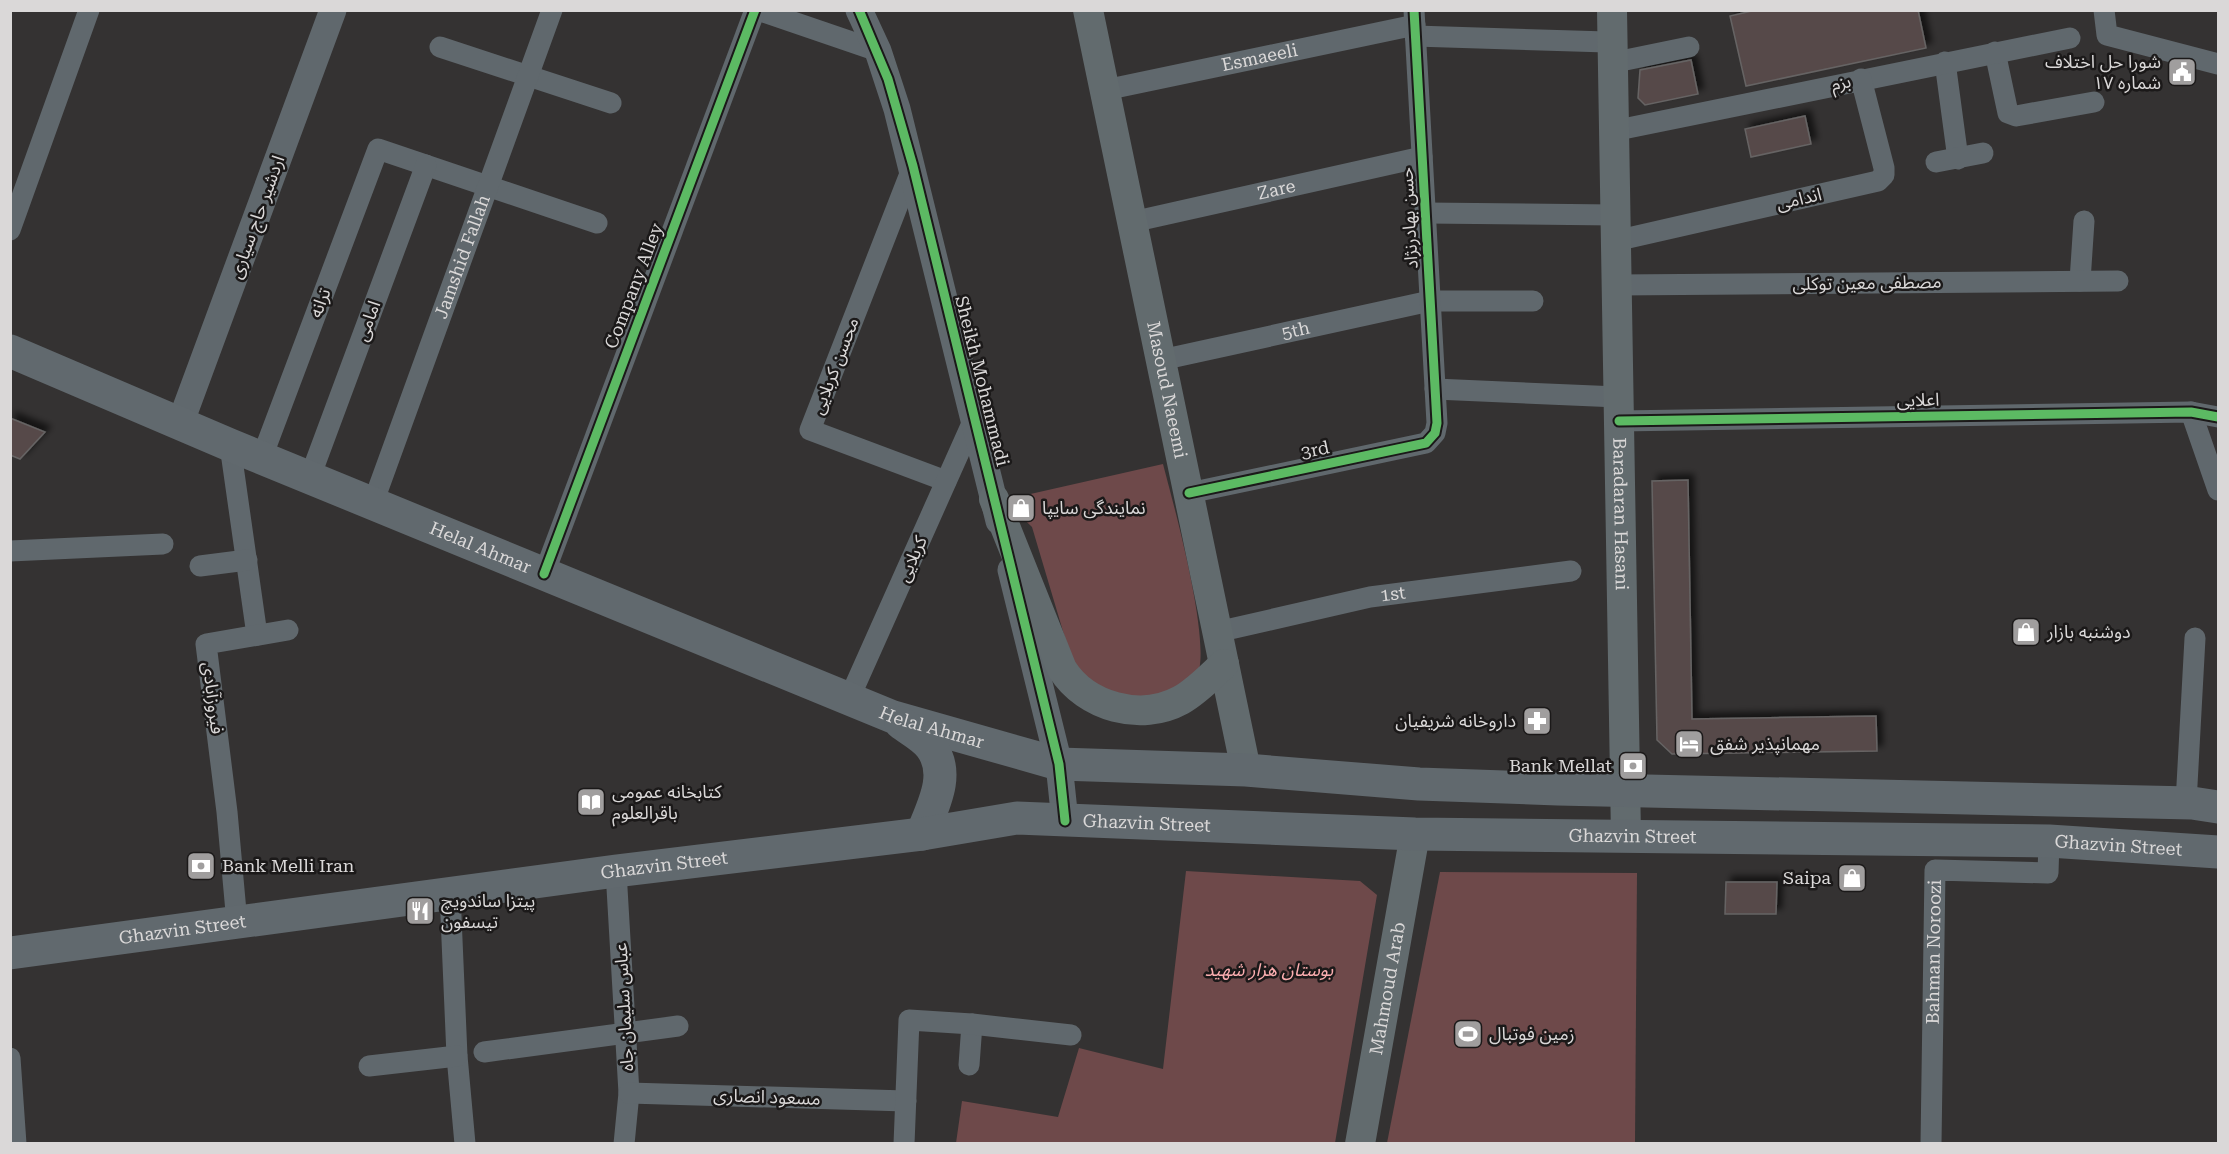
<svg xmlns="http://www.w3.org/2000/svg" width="2229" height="1154" viewBox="0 0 2229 1154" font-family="'Roboto Serif','Noto Sans Arabic',serif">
<defs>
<filter id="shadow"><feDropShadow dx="5.5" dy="-5.5" stdDeviation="3" flood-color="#0009"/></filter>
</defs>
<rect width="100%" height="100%" fill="#343232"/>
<!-- green -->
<g fill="#6e494a">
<path d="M 1163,464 C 1172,499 1216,655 1195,679 C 1180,695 1146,697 1126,702 L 1076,675 L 1032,527 L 1004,500 Z"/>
<polygon points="1186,871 1360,881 1377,895 1335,1143 956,1143 962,1101 1058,1117 1079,1048 1163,1069"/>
<polygon points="1440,872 1637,873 1635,1143 1387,1143"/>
</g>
<!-- building -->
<g fill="#574a4a" stroke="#666464" stroke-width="1.5" filter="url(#shadow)">
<polygon points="1756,10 1918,10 1926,48 1746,86 1730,16"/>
<polygon points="1691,60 1698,94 1645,105 1638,98 1640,70"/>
<polygon points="1805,116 1811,144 1751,157 1745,129"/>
<polygon points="10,418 45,432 20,459 10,455"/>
<polygon points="1688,480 1692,719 1876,716 1877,751 1672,754 1657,740 1652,481"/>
<polygon points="1726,882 1777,882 1776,914 1725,914"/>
</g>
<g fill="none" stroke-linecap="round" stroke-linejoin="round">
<!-- minor -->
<g stroke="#60686d" stroke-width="21">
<polyline points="758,10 878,51"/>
<polyline points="2104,10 2107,35 2218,64"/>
<polyline points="1415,36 1607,42 1611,39"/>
<polyline points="440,47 611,103"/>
<polyline points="1995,52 2008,113 2016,116 2094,102"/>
<polyline points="1945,62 1958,159"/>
<polyline points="1611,63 1689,47"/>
<path id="s1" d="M 1105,90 L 1415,25"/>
<polyline points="1613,131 2070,38"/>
<polyline points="1936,162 1983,153"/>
<polyline points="913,166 810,430 946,481"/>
<polyline points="1425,213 1615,215"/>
<path id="s2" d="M 1132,222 L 1422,157"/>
<polyline points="10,230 89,10"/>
<polyline points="1615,241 1878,181 1884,175 1884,168 1861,79"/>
<polyline points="2080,281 2084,221"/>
<polyline points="1616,285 2118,281"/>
<path id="s3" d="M 1161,360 L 1430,301 L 1533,301"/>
<polyline points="1435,389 1618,397"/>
<polyline points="2191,412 2218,490"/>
<polyline points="1619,421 2191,412 2218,417"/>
<polyline points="230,445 257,635"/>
<polyline points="262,457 378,149 597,223"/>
<polyline points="310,477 426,165"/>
<polyline points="1189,493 1426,443 1435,433 1437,423 1414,10"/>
<path id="s4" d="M 373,503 L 552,10"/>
<polyline points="10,551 163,544"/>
<polyline points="200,566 247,560"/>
<polyline points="544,574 755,10"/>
<path id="s5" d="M 1217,632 L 1370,597 L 1571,571"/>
<polyline points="849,699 974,419"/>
<polyline points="2186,803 2195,638"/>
<polyline points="616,871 629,1093 624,1144"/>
<polyline points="450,893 457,1056 465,1144"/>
<polyline points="237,923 227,812 206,644 288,630"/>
<polyline points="484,1052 678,1026"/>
<polyline points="10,1058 16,1144"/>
<polyline points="969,1065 972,1024"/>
<polyline points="369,1066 457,1056"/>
<polyline points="629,1093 906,1101"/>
<polyline points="904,1144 909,1020 972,1024 1071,1035"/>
<path id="s6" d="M 1931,1144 L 1935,870 L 2048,873 L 2049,841"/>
</g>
<!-- tertiary -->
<g stroke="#60686d" stroke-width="27">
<polyline points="859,10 878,51 897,109 999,521"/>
<polyline points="180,424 333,10"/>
<polyline points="1011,570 1059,764 1065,821"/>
</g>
<!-- secondary -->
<g stroke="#626b6e" stroke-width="30">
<path id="s7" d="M 1088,10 L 1246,770"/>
<path id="s8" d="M 1612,10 L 1626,837"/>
<path d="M 994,499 L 1062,669 C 1086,707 1141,722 1181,700 C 1197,691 1210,677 1224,664"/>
<path id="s9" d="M 1360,1144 L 1415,834"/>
</g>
<!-- primary -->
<g stroke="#61696e" stroke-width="33">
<path id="s10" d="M 10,351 L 230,445 L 893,717 L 1059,764 L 1246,770 L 1419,784 L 1558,789 L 2192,803 L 2218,807"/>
<path d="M 901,723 C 910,730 924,737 931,747 C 951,774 933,806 922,834"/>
<path id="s11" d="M 10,953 L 616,871 L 922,834 L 1017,818 L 1415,834 L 2049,841 L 2218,852"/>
</g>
<!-- cycleway casing -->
<g stroke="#1b1919" stroke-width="13">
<g id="cycleway">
<polyline points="859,10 888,79 913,166 1059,764 1065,821"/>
<polyline points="1619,421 2191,412 2218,417"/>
<polyline points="1189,493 1426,443 1435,433 1437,423 1414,10"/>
<polyline points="544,574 755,10"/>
</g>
</g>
<!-- cycleway -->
<use href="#cycleway" stroke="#5cba63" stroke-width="9"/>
</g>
<!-- icons -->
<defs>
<g id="civic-square" transform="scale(1.5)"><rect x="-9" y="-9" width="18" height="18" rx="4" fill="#a09e9e" stroke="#1b1919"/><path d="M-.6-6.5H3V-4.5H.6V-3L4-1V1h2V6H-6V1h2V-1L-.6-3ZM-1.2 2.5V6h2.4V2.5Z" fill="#fff"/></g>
<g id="shop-square" transform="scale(1.5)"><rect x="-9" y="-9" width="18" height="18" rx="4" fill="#a09e9e" stroke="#1b1919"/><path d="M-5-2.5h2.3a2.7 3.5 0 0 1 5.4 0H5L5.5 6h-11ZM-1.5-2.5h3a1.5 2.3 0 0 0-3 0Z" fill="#fff"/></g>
<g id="pharmacy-square" transform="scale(1.5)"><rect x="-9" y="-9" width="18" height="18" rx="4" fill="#a09e9e" stroke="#1b1919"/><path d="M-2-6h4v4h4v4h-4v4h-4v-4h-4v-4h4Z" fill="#fff"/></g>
<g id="hotel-square" transform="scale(1.5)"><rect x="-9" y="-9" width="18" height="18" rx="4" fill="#a09e9e" stroke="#1b1919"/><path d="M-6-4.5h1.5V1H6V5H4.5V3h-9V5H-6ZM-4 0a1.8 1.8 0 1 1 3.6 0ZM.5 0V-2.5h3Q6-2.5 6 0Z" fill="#fff"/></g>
<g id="bank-square" transform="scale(1.5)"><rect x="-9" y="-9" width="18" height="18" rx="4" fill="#a09e9e" stroke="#1b1919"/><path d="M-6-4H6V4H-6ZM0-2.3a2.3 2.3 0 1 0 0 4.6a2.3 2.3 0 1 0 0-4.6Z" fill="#fff"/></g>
<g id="library-square" transform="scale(1.5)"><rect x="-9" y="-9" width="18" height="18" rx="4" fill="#a09e9e" stroke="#1b1919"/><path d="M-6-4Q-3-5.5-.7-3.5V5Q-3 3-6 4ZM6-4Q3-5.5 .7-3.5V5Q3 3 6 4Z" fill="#fff"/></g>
<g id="restaurant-square" transform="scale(1.5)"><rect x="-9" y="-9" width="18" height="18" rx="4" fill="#a09e9e" stroke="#1b1919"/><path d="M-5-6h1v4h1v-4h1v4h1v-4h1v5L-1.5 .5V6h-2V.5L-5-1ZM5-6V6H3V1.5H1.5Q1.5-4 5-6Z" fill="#fff"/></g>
<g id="stadium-square" transform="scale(1.5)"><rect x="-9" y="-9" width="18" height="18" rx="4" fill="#a09e9e" stroke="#1b1919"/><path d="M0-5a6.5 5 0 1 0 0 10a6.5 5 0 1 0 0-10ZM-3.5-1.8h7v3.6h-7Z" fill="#fff"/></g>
</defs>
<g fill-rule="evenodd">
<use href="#civic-square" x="2182" y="72"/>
<use href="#shop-square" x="1021" y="508"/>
<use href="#shop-square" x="2026" y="632"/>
<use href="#pharmacy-square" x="1537" y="721"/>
<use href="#hotel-square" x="1689" y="744"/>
<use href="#bank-square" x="1633" y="766"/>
<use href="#library-square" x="591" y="802"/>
<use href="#bank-square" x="201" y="866"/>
<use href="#shop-square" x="1852" y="878"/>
<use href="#restaurant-square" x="420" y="911"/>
<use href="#stadium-square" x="1468" y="1034"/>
</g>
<g text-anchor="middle" stroke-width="5" stroke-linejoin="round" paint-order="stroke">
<!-- street labels -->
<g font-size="18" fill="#dad8d8" stroke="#1b1919">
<text dy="6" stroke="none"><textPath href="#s1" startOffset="158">Esmaeeli</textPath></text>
<text transform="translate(1841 83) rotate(-12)" y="6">بزم</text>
<text dy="6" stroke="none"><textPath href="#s2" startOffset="148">Zare</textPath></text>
<text transform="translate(1799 199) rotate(-13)" y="6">اندامی</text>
<text transform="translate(257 217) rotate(-70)" y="6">اردشیر حاج سیاری</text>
<text transform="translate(1409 218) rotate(-93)" y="6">حسن بهادرنژاد</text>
<text dy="6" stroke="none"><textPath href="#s4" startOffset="262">Jamshid Fallah</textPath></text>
<text transform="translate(1867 283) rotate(-1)" y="6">مصطفی معین توکلی</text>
<text transform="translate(634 286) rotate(-69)" y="6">Company Alley</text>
<text transform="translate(320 303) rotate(-69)" y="6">ترانه</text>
<text transform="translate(368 321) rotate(-70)" y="6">امامی</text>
<text dy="6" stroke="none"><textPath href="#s3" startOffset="138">5th</textPath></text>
<text transform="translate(835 366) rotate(-69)" y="6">محسن کربلایی</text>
<text transform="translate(982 381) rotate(76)" y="6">Sheikh Mohammadi</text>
<text dy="6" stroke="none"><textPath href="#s7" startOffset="388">Masoud Naeemi</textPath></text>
<text transform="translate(1918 400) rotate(-1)" y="6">اعلایی</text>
<text transform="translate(1315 450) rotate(-12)" y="6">3rd</text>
<text dy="6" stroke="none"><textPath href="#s8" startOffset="504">Baradaran Hasani</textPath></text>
<text dy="6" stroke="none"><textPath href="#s10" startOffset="510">Helal Ahmar</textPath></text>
<text transform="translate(912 559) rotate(-66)" y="6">کربلایی</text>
<text dy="6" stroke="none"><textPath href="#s5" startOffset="180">1st</textPath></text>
<text transform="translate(213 698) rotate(83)" y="6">فیروزآبادی</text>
<text dy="6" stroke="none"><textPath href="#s10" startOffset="996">Helal Ahmar</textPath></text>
<text dy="6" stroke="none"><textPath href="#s11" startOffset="1146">Ghazvin Street</textPath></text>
<text dy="6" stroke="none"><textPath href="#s11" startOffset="1632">Ghazvin Street</textPath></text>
<text dy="6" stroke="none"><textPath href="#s11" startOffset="2118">Ghazvin Street</textPath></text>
<text dy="6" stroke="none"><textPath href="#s11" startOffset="660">Ghazvin Street</textPath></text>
<text dy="6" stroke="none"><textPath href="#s11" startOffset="174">Ghazvin Street</textPath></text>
<text dy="6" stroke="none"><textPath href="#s6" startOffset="192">Bahman Noroozi</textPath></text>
<text dy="6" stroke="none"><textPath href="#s9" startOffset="158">Mahmoud Arab</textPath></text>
<text transform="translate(624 1007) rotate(-93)" y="6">عباس سلیمان جاه</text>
<text transform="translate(767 1097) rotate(2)" y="6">مسعود انصاری</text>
</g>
<!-- poi labels -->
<g font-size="18" fill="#dad8d8" stroke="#1b1919" text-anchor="start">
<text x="2161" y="68" text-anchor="end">شورا حل اختلاف<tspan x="2161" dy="21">شماره ۱۷</tspan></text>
<text x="1042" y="514">نمایندگی سایپا</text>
<text x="2047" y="638">دوشنبه بازار</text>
<text x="1516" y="727" text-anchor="end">داروخانه شریفیان</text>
<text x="1710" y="750">مهمانپذیر شفق</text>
<text x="1612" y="772" text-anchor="end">Bank Mellat</text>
<text x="612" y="798">کتابخانه عمومی<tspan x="612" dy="21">باقرالعلوم</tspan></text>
<text x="222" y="872">Bank Melli Iran</text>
<text x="1831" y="884" text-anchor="end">Saipa</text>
<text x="441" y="907">پیتزا ساندویچ<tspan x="441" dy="21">تیسفون</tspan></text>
<text x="1489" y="1040">زمین فوتبال</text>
</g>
<!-- park labels -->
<g font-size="18" font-style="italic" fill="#fcaeb0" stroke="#1b1919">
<text x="1269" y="976">بوستان هزار شهید</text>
</g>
</g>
<!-- border -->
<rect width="2229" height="1154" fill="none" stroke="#dad8d8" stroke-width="24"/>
</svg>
